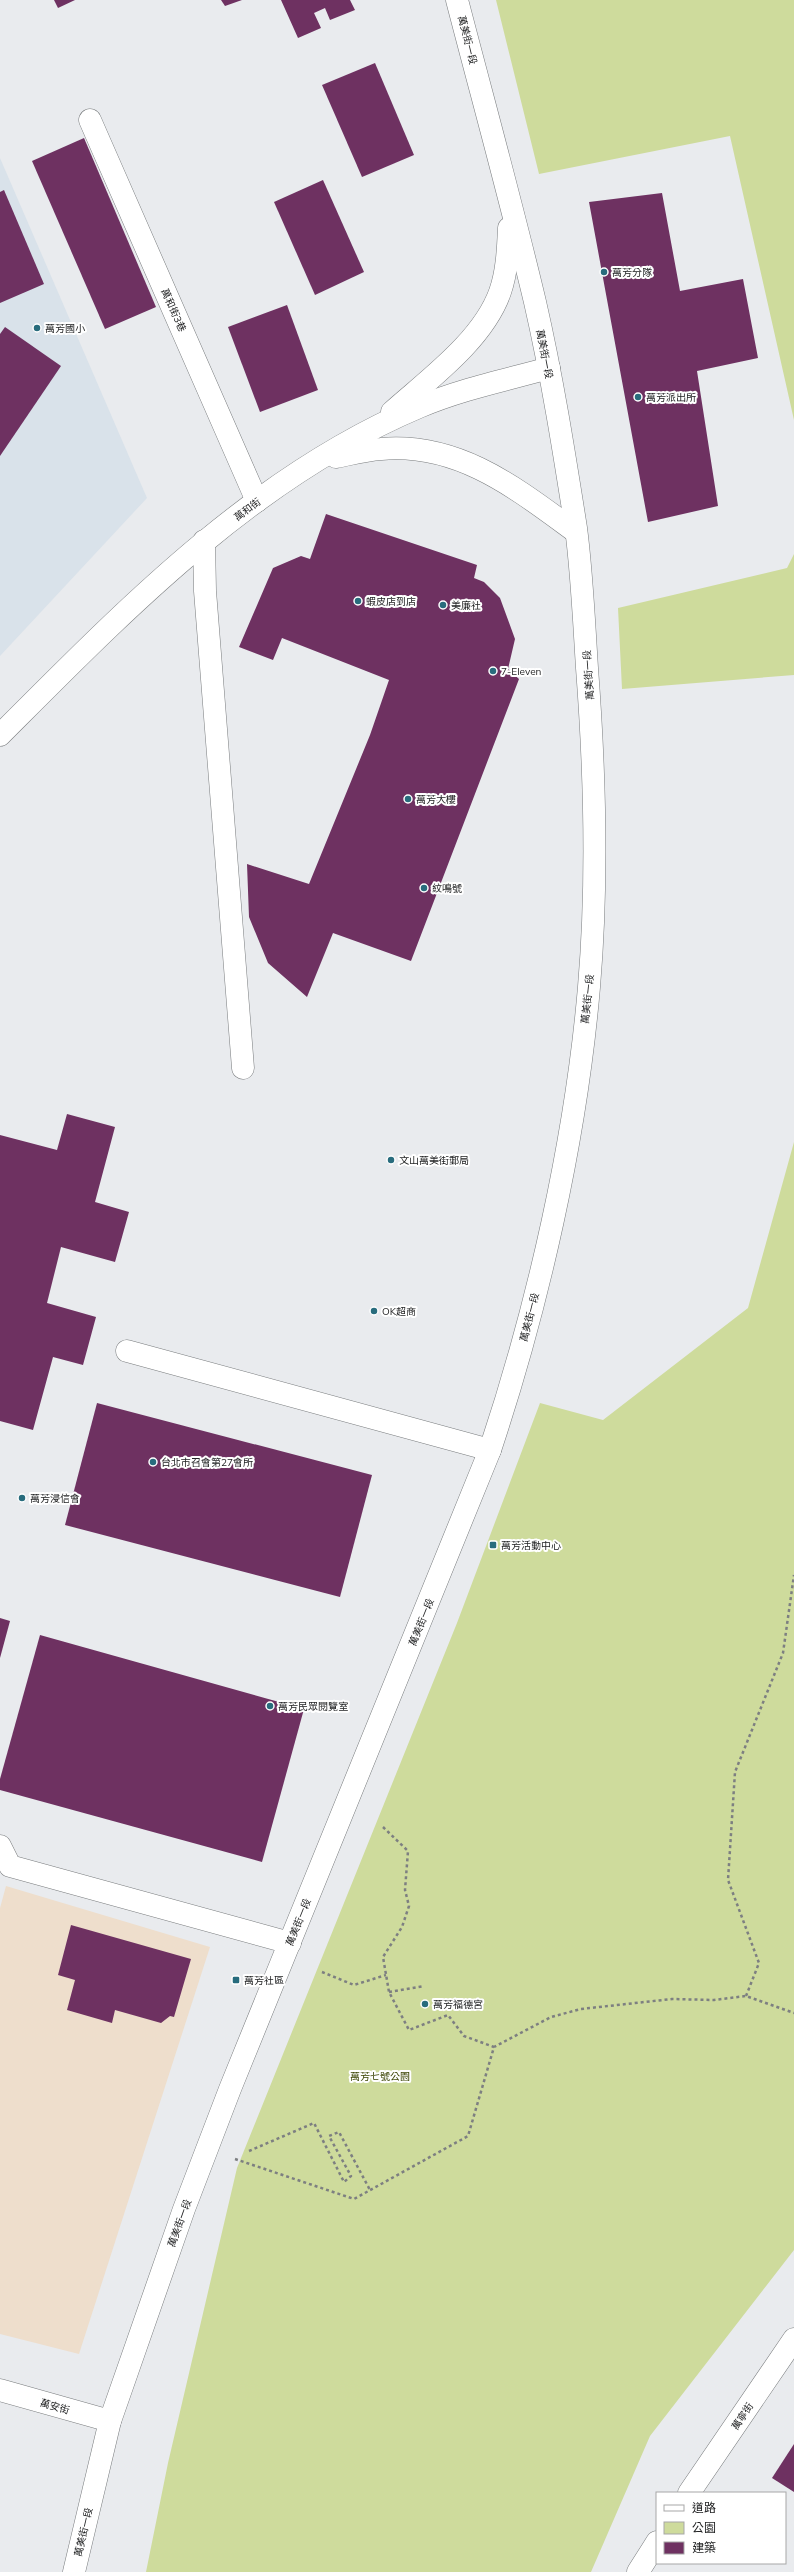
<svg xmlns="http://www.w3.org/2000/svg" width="794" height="2572" viewBox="0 0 794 2572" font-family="Mulish,'Noto Sans TC',sans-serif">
<rect width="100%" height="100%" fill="#e9ebee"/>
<!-- built -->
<polygon fill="#d9e2ea" points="0,158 147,498 0,656"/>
<!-- industrial -->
<polygon fill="#eedecc" points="6,1886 210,1947 79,2354 0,2334 0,1908"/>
<!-- green -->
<g fill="#cedb9c">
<polygon points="496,0 794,0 794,420 730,136 539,174"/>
<polygon points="794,554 794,675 622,689 618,608 787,568"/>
<polygon points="794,1142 794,2250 650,2436 591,2572 146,2572 168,2463 237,2168 457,1623 540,1403 603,1420 748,1308"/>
</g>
<!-- building -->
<g fill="#6e3161">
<polygon points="54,0 75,0 58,8"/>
<polygon points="221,0 242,0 225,6"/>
<polygon points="281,0 350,0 355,10 330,20 325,8 314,13 321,28 298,38"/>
<polygon points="375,63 414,155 362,177 322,85"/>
<polygon points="84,138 156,307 105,329 32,161"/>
<polygon points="323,180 364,272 315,295 274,202"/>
<polygon points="4,190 44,284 0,303 0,192"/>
<polygon points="662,193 680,291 743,279 758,358 697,371 718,506 648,522 589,202"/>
<polygon points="287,305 318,390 260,412 228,327"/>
<polygon points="5,327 61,366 0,456 0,334"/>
<polygon points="326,514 477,565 474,578 484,582 500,598 515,639 508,669 519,679 411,961 333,933 307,997 268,963 249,917 247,864 309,884 370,735 389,680 282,638 273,660 239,647 273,568 301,556 310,559"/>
<polygon points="67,1114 115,1127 95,1202 129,1212 115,1262 61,1247 47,1303 96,1317 83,1365 53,1357 33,1430 0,1421 0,1135 57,1150"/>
<polygon points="97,1403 372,1475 340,1597 65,1525"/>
<polygon points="0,1618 10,1621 0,1658"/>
<polygon points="40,1635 304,1709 262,1862 0,1790 0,1779"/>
<polygon points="71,1925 191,1959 174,2017 170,2016 161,2023 115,2010 112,2023 67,2010 75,1980 58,1975"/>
<polygon points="794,2444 794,2492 772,2478"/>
</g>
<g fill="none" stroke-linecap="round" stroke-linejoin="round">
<!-- minor casing -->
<g stroke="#797c7e" stroke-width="23">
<g id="minor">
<polyline points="90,120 257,501"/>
<path d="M 392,412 C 429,379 483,340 500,292 C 507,272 508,250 509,228"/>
<path d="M 336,457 C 351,454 366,450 381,449 C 459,442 517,489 576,532"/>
<polyline points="204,541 205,591 243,1068"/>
<path d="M 0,735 C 125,610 253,477 419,407 C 461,389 506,380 549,368"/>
<polyline points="127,1351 490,1450"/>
<polyline points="0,1846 10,1866 290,1943"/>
<polyline points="0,2390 110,2421"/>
<polyline points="689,2493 794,2339"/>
<path d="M 74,2572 L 110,2421 L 184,2209 L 230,2089 L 490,1450 C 538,1306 576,1139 589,987 C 598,882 595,773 587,668 C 584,622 582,574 576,528 C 564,452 552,376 535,302 C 511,201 483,100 457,0"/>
<polyline points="638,2572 657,2542"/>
</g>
</g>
<!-- path -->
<g stroke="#7d7f81" stroke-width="2.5" stroke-dasharray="3 3" stroke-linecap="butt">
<polyline points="383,1827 408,1851 405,1890 409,1906 402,1927 383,1957 389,1992 409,2030 448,2015 464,2036 494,2047"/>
<polyline points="322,1972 354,1985 386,1975"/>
<polyline points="389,1992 424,1986"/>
<polyline points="746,1996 759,1963 728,1880 735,1772 783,1653 794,1575"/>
<polyline points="249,2151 314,2123 344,2182 351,2176 329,2136 339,2132 370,2190"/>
<polyline points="235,2159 354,2199 468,2136 494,2047 551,2017 581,2009 672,1999 714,2000 746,1996 794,2013"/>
</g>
<!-- minor -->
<use href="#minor" stroke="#fff" stroke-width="22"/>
</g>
<!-- markers -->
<g fill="#286c7d" stroke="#fff" stroke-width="1.5">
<circle cx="604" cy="272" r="4"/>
<circle cx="37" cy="328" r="4"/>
<circle cx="638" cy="397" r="4"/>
<circle cx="358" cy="601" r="4"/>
<circle cx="443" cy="605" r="4"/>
<circle cx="493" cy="671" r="4"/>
<circle cx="408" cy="799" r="4"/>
<circle cx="424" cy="888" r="4"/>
<circle cx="391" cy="1160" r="4"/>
<circle cx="374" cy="1311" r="4"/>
<circle cx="153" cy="1462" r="4"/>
<circle cx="22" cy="1498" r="4"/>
<rect x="489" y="1541" width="8" height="8" rx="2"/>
<circle cx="270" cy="1706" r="4"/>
<rect x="232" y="1976" width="8" height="8" rx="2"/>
<circle cx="425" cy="2004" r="4"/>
</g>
<g text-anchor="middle" stroke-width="4" stroke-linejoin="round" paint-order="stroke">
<!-- street labels -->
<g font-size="10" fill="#222324" stroke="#fff">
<text transform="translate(468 40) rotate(76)" y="4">萬美街一段</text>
<text transform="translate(174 310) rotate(66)" y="4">萬和街3巷</text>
<text transform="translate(545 354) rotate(79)" y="4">萬美街一段</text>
<text transform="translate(247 509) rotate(-37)" y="4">萬和街</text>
<text transform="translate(588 675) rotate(-94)" y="4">萬美街一段</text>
<text transform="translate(587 999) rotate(-84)" y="4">萬美街一段</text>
<text transform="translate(529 1317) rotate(-76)" y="4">萬美街一段</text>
<text transform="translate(421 1622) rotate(-68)" y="4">萬美街一段</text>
<text transform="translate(298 1922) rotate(-68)" y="4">萬美街一段</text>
<text transform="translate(179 2223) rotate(-70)" y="4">萬美街一段</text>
<text transform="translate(55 2406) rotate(16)" y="4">萬安街</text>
<text transform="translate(742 2416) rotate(-56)" y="4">萬寧街</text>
<text transform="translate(83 2532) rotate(-77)" y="4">萬美街一段</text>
</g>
<!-- poi labels -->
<g font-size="10" fill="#222324" stroke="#fff" text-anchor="start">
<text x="612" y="276">萬芳分隊</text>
<text x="45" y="332">萬芳國小</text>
<text x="646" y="401">萬芳派出所</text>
<text x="366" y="605">蝦皮店到店</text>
<text x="451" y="609">美廉社</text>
<text x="501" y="675">7-Eleven</text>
<text x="416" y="803">萬芳大樓</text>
<text x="432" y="892">紋鳴號</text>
<text x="399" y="1164">文山萬美街郵局</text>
<text x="382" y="1315">OK超商</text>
<text x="161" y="1466">台北市召會第27會所</text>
<text x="30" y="1502">萬芳浸信會</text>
<text x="501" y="1549">萬芳活動中心</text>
<text x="278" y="1710">萬芳民眾閱覽室</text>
<text x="244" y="1984">萬芳社區</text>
<text x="433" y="2008">萬芳福德宮</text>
</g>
<!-- park labels -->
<g font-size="10" fill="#394201" stroke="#fff">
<text x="380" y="2080">萬芳七號公園</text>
</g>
</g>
<!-- legend -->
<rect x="656" y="2492" width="130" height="72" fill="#ffffff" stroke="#a7a7a7"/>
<rect x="664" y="2505" width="20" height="6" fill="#ffffff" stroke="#a7a7a7"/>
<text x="692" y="2512" font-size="12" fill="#222324">道路</text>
<rect x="664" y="2522" width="20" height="12" fill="#cedb9c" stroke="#a7a7a7"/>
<text x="692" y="2532" font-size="12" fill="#222324">公園</text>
<rect x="664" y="2542" width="20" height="12" fill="#6e3161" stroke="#a7a7a7"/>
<text x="692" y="2552" font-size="12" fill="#222324">建築</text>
</svg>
